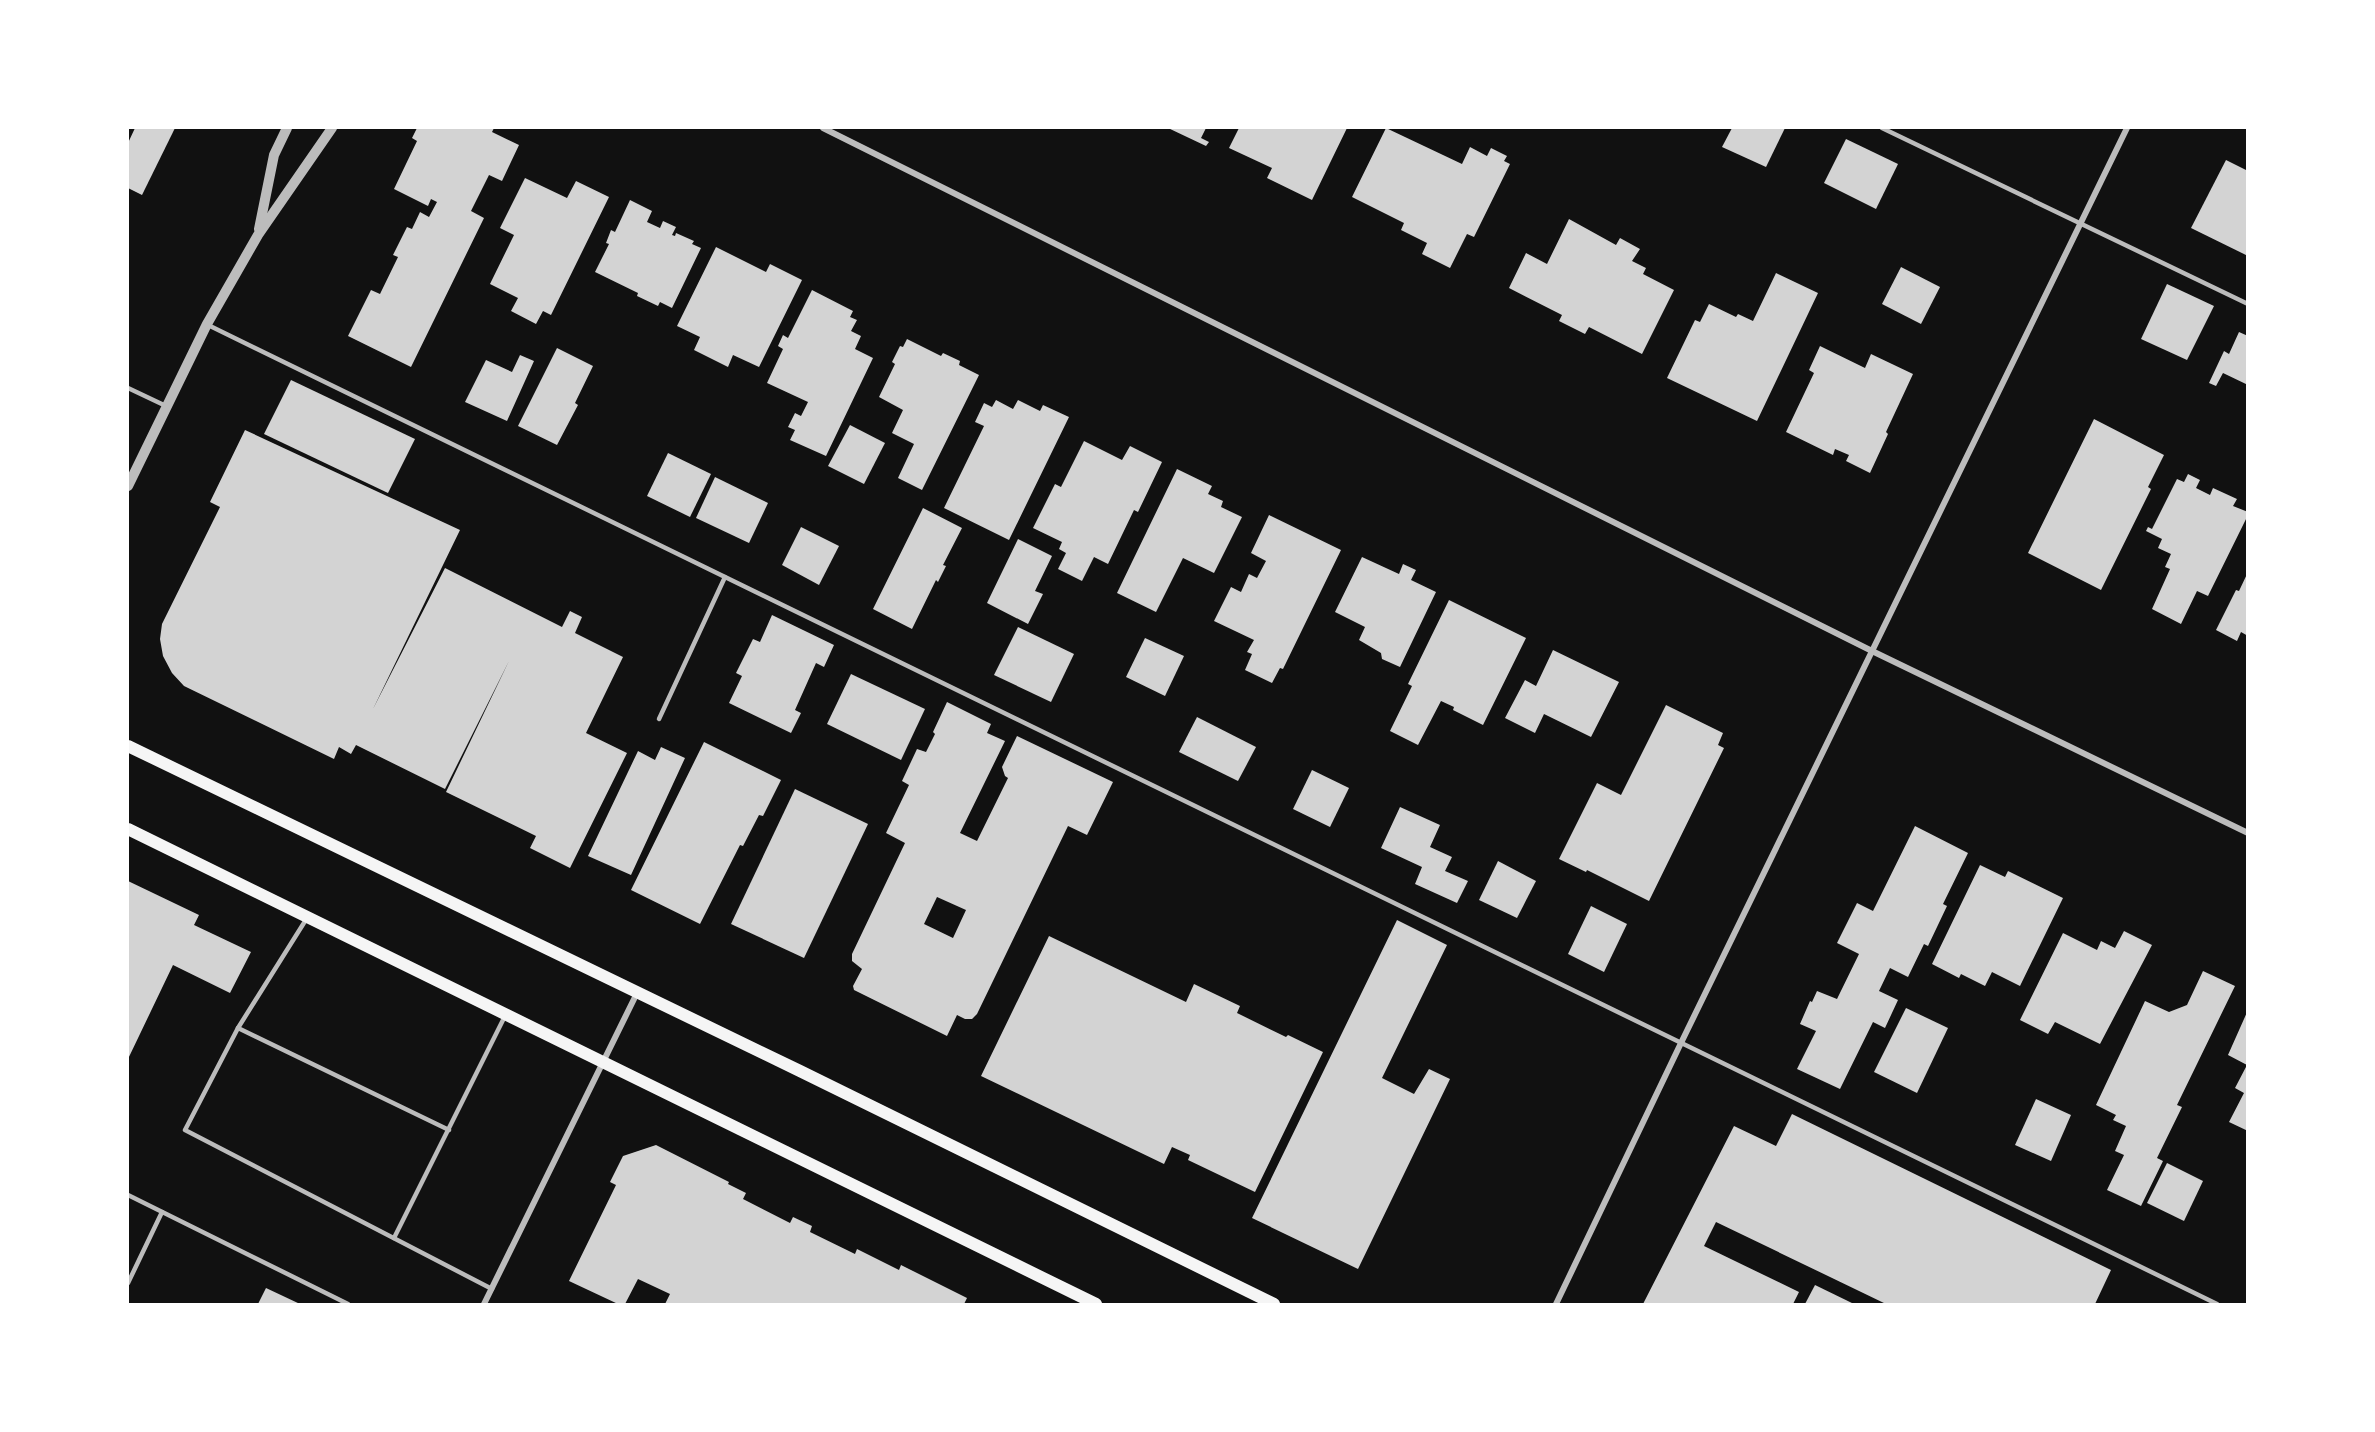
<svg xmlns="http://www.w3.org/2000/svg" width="2375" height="1432" viewBox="0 0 2375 1432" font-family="'Roboto Serif',serif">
<rect width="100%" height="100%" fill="#111"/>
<!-- building -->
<g fill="#d3d3d3" fill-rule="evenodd">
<polygon points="135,128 175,128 142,195 128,188 128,143"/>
<polygon points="417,128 494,128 492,132 519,145 502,181 489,175 471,211 484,218 411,367 348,336 371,290 380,294 398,257 393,255 407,227 412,229 420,212 429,217 437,202 431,199 428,206 394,189 417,141 412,138"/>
<polygon points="1168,128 1206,128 1201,138 1209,142 1206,146"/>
<polygon points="1239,128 1347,128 1312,200 1267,178 1272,168 1229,148"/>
<polygon points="1386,128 1462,164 1470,147 1487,156 1491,148 1507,156 1504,161 1510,164 1474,237 1467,234 1450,268 1422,254 1427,243 1401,230 1404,223 1352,197"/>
<polygon points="1732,128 1785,128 1766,167 1722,147"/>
<polygon points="1846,139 1898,164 1876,209 1824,183"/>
<polygon points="2226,160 2248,171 2248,256 2191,228"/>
<polygon points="525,178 567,198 576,181 609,197 551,315 543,311 536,324 511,311 518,298 490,284 514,235 500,228"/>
<polygon points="630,200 652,211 647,222 660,228 663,221 676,227 672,235 675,236 676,233 694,241 692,244 701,248 672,308 660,302 658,306 637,296 638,293 595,272 609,244 606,243 611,230 615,232"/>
<polygon points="1569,219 1616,245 1620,238 1640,249 1632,261 1646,268 1643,274 1674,290 1642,354 1589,327 1585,334 1559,321 1562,315 1509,288 1526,253 1547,264"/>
<polygon points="716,247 766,272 770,264 802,280 759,367 733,355 728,367 694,350 700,337 677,326"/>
<polygon points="1901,267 1940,287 1921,324 1882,304"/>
<polygon points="1776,273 1818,293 1757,421 1667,378 1695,320 1700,322 1709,304 1736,317 1738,314 1753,321"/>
<polygon points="2167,284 2214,306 2187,360 2141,339"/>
<polygon points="812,290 853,311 850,317 857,320 851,331 861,336 855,349 873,358 826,456 790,440 795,430 788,427 795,413 801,416 808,402 767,383 783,349 778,346 783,335 788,338"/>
<polygon points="2239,332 2248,336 2248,385 2223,373 2216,386 2209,383 2224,351 2229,354"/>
<polygon points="907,339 941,356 943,353 960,361 959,365 979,375 922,490 898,478 914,444 892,433 903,410 879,397 895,364 892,362 900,346 903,347"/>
<polygon points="1820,346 1865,368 1871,354 1913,374 1886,432 1888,434 1870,473 1846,461 1849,455 1835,449 1833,455 1786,432 1814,373 1809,370"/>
<polygon points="557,348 593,366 575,403 578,405 557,445 518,426"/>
<polygon points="520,355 534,361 507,421 465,402 486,360 512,372"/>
<polygon points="291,380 415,439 388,493 264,434"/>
<polygon points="996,400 1013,409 1018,400 1040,411 1043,405 1069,417 1009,540 944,508 984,426 975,422 984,403 992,407"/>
<polygon points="2094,419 2164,455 2148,487 2151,489 2101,590 2028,553"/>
<polygon points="850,425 885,443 864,484 828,466"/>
<polygon points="245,430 460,530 373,709 445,568 562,627 570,611 582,617 575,633 623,657 586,733 627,753 570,868 530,848 536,836 446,792 509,661 445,789 356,745 351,754 339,747 334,759 184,686 172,673 163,656 160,639 162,624 220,507 210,502"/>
<polygon points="1084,441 1122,460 1130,446 1162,462 1138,512 1134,510 1108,564 1094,557 1082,581 1058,569 1066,553 1059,549 1062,542 1033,528 1055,484 1061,487"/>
<polygon points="668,453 711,474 690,517 647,496"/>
<polygon points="1177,469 1212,486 1208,494 1223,501 1221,507 1242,517 1214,573 1183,558 1156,612 1117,593"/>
<polygon points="2188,474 2200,480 2196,488 2210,495 2213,488 2237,499 2233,506 2248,512 2248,515 2208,596 2197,591 2181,624 2152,609 2170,569 2165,567 2171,554 2158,548 2162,539 2146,531 2148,527 2152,529 2177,479 2184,482"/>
<polygon points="715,477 768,503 749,543 696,518"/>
<polygon points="923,508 962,528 943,565 946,566 938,582 936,580 912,629 873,609"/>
<polygon points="1269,515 1341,550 1283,669 1280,668 1272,683 1245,670 1252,654 1247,652 1254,640 1214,621 1231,587 1241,592 1249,574 1257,578 1266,561 1251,553"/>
<polygon points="801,527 839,546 819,585 782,565"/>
<polygon points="1018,539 1052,556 1035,591 1043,594 1028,624 987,603"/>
<polygon points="1362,557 1399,574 1403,564 1416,570 1411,580 1436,592 1400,667 1382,659 1381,653 1359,640 1365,627 1335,612"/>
<polygon points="2248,572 2248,636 2241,632 2237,641 2216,630 2236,590 2239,591"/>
<polygon points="1449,600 1526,638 1483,725 1453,710 1454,707 1441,701 1418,745 1390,731 1412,686 1408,684"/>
<polygon points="772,615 834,645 824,667 816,663 795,710 801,713 791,733 729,703 742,676 736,673 753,639 760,642"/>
<polygon points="1018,627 1074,654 1051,702 994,675"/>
<polygon points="1145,638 1184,656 1165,696 1126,677"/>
<polygon points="1553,650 1619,682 1591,737 1544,714 1535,733 1505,718 1525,680 1536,686"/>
<polygon points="851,674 925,709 901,760 827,724"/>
<path d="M 947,702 L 991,724 L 987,733 L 1005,741 L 960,833 L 977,841 L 1008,778 L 1005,776 L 1002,767 L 1017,736 L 1113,782 L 1087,835 L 1068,826 L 977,1014 L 972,1019 L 965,1019 L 957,1015 L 947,1036 L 854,990 L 853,986 L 862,969 L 852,961 L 852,954 L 905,843 L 886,833 L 909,785 L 902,781 L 917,749 L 926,752 L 935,734 L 933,732 ZM 937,897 L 966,910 L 953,938 L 924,924 Z"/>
<polygon points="1666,705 1723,733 1718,745 1724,748 1649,901 1587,870 1586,872 1559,859 1597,783 1621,795"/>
<polygon points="1197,717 1256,747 1238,781 1179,752"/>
<polygon points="704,742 781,780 763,816 759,815 743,846 740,845 700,924 631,890"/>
<polygon points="661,747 685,758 631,875 588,856 638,751 655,760"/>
<polygon points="1312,770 1349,788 1330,827 1293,809"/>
<polygon points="795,789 868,824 804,958 731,924"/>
<polygon points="1400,807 1440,825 1430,847 1452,857 1445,871 1468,881 1457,903 1415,884 1422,867 1381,848"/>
<polygon points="1915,826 1968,853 1943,904 1947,906 1928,946 1924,944 1908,977 1890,968 1879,991 1898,1000 1885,1028 1873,1022 1840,1089 1797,1069 1816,1031 1800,1024 1810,1001 1812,1002 1817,991 1837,999 1859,954 1837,943 1857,903 1873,911"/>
<polygon points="1498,861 1536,881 1517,918 1479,900"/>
<polygon points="1980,865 2005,877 2008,871 2063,898 2020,986 1992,972 1985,986 1961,974 1959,978 1932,964"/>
<polygon points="128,881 199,915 194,925 251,952 230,993 173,965 128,1059"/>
<polygon points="1591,906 1627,924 1604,972 1568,954"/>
<polygon points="1397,920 1447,945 1382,1078 1414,1094 1429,1069 1450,1079 1358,1269 1252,1218"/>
<polygon points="2124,931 2152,945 2100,1044 2055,1022 2048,1034 2020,1020 2063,933 2097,950 2101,941 2115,948"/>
<polygon points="1049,936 1186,1002 1194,984 1240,1006 1237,1013 1286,1037 1288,1035 1323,1052 1255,1192 1188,1160 1190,1155 1172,1147 1164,1164 981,1076"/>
<polygon points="2203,971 2235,986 2177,1105 2182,1107 2157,1158 2163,1161 2141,1206 2107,1190 2124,1155 2115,1151 2126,1126 2113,1120 2116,1115 2096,1105 2145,1001 2169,1012 2187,1005"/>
<polygon points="1906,1008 1948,1028 1917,1093 1874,1072"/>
<polygon points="2248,1010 2248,1131 2229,1122 2244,1093 2235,1088 2247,1065 2228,1055"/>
<polygon points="2036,1099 2071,1115 2051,1161 2015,1145"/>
<polygon points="1792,1114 2111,1270 2095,1304 1886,1304 1716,1222 1704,1246 1799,1292 1793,1304 1643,1304 1734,1126 1776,1146"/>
<polygon points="656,1145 729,1182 728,1184 746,1193 743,1199 790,1223 793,1217 812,1226 810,1232 855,1254 857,1249 899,1270 901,1265 967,1298 964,1304 665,1304 670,1294 638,1279 625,1304 618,1304 569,1281 616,1185 610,1182 623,1156"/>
<polygon points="2167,1163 2203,1181 2184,1221 2147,1203"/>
<polygon points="1815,1285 1854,1304 1805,1304"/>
<polygon points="266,1288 300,1304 258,1304"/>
</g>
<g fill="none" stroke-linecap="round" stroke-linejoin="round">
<!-- service -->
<g stroke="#bcbcbc" stroke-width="4.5">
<polyline points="1882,128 2248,304"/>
<polyline points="208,325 2217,1304"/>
<polyline points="128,388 166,406"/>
<polyline points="659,719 725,577"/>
<polyline points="238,1028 307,918"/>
<polyline points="449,1130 238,1028 185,1130 492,1289"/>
<polyline points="128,1195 348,1304"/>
<polyline points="394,1238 505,1016"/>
<polyline points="128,1283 162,1212"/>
</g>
<!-- minor -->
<g stroke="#bcbcbc" stroke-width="6">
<polyline points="823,128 1872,651 2248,833"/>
<polyline points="484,1304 637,993"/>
<polyline points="1556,1304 1681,1043 2127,128"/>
</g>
<!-- tertiary -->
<g stroke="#bcbcbc" stroke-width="10">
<polyline points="259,229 274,155 287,128"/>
<polyline points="128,486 207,324 258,235 332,128"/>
</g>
<!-- secondary -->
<g stroke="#f5f5f5" stroke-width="12">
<polyline points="128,746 800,1071 1274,1304"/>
<polyline points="128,829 1096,1304"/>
</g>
</g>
<!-- border -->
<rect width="2375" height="1432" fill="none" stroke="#ffffff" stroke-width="258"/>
</svg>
